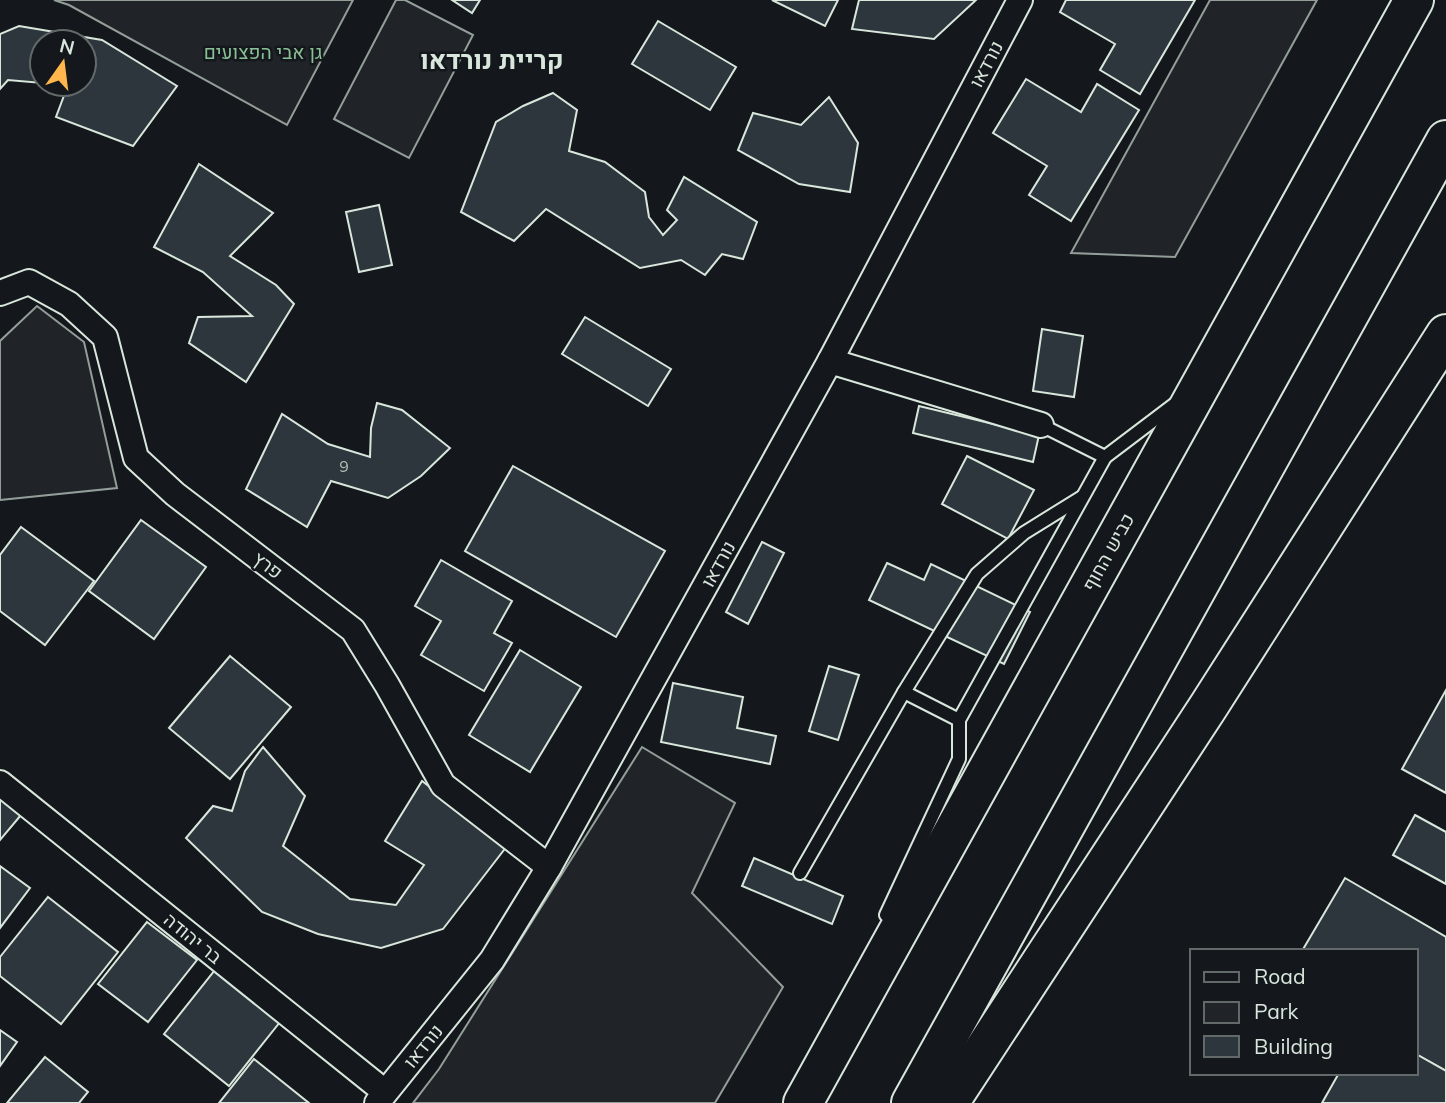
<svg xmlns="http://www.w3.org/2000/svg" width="1446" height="1103" viewBox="0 0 1446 1103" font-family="Mulish,Heebo,sans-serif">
<rect width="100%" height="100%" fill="#14181c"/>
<!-- green -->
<g fill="#202428" stroke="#939e99" stroke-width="2">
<polygon points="54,0 353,0 287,125 69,5"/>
<polygon points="396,0 405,0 473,35 409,158 334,119"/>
<polygon points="1210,0 1317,0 1175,257 1071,253"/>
<polygon points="37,306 84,342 117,488 0,500 0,341"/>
<polygon points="642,747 735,803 692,893 783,987 715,1103 413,1103 439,1069"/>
</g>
<!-- building -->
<g fill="#2c363c" stroke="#d8e6dc" stroke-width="2">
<polygon points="452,0 480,0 472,13"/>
<polygon points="772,0 838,0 825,26"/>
<polygon points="859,0 976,0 934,39 852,29"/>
<polygon points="1066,0 1195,0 1140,94 1100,70 1115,44 1060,12"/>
<polygon points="658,21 736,67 710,110 632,64"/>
<polygon points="19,26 102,40 177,86 133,146 56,117 68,85 54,84 84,84 84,42 42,42 42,83 8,80 0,89 0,34"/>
<polygon points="1026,79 1081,112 1097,84 1139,110 1071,221 1029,195 1047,166 993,133"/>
<polygon points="553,93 577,110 569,151 605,162 645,192 649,217 663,235 677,220 667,210 684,177 757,222 743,259 722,254 705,275 681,260 640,268 546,209 514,241 461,212 496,122 523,106"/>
<polygon points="829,97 858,143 850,192 799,184 738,150 753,113 801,125"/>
<polygon points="199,164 273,213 230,256 276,285 294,304 246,382 189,343 198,317 252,316 203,272 154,247"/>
<polygon points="379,205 392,265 359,272 346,212"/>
<polygon points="585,317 671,369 648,406 562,354"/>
<polygon points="1042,329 1083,336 1074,397 1033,391"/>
<polygon points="377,403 402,410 450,448 421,476 388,498 331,481 307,527 246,489 282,414 328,444 370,457 371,428"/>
<polygon points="919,406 1039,435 1033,462 913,433"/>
<polygon points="967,456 1034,490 1008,539 942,504"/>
<polygon points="513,466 665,551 616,637 465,551"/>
<polygon points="141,520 206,567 154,639 89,591"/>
<polygon points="21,527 94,581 45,645 0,611 0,555"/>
<polygon points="762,542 784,553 748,624 726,612"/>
<polygon points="441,560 512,601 494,633 512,643 484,691 421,655 441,621 415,606"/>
<polygon points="887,563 924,580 931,564 1030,612 1004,664 869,600"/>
<polygon points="520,650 581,687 530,772 469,735"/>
<polygon points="230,656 291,707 230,779 169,728"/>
<polygon points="829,666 859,675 838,740 809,731"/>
<polygon points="673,683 743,697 737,728 776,736 770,764 661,742"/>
<polygon points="1446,690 1446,793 1402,769"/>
<polygon points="263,747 305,796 283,846 350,899 396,905 424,865 385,841 422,781 507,846 443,929 381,948 318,934 262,912 186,838 213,806 232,811 245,771"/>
<polygon points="0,797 21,815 0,840"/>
<polygon points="1415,815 1446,832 1446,884 1393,855"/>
<polygon points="754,858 843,896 832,924 742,886"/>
<polygon points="0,866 30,888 0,928"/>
<polygon points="1345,878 1446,937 1446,1071 1416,1054 1416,951 1302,951"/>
<polygon points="48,897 118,952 61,1024 0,976 0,957"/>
<polygon points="147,922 197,960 148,1022 98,984"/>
<polygon points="215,970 280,1022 229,1086 164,1034"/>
<polygon points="0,1030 17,1042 0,1066"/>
<polygon points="1416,1054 1446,1071 1446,1103 1322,1103 1339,1073 1416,1073"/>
<polygon points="45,1057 88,1092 79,1103 7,1103"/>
<polygon points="254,1059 309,1103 219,1103"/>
</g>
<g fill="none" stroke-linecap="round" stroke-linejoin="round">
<!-- lane casing -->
<g stroke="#d8e6dc" stroke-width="16">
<g id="lane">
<polyline points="1105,457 1175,404"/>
<polyline points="959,720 904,692 977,574 1024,533 1082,497"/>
<polyline points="800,873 904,692"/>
<polyline points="886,915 959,759 959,720 1105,457 1041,425"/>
</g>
</g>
<!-- street casing -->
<g stroke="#d8e6dc" stroke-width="28">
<g id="street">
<polyline points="0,293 29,282 69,304 105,337 136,458 175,494 353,630 387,685 443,785 549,867"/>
<polyline points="830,361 1041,425"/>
<polyline points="0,783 385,1092"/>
<polyline points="377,1103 492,960 549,867 830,361 1020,0"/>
</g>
</g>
<!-- highway casing -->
<g stroke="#d8e6dc" stroke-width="42">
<g id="highway">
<polyline points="803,1103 1414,0"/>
<polyline points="911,1103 1446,140"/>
<polyline points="949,1103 1208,707 1446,334"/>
</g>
</g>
<!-- lane -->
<use href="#lane" stroke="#14181c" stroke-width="12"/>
<!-- street -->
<use href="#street" stroke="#14181c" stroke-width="24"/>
<!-- highway -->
<use href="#highway" stroke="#14181c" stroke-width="38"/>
</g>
<g text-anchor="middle" stroke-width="5" stroke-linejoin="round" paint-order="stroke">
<!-- number labels -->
<g font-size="16" fill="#adbab4">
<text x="344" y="472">9</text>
</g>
<!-- park labels -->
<g font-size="19" fill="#8ac095" stroke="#14181c">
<text x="263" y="59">גן אבי הפצועים</text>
</g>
<!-- street labels -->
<g font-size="19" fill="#d8e6dc" stroke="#14181c">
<text transform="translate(986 64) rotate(-62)" y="7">נורדאו</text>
<text transform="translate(1108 552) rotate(-61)" y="7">כביש החוף</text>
<text transform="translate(718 564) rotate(-61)" y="7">נורדאו</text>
<text transform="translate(268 565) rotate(37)" y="7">פרץ</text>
<text transform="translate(193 938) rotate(39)" y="7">בר יהודה</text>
<text transform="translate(423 1046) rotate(-51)" y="7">נורדאו</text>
</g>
<!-- district labels -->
<g font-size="26" font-weight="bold" fill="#d8e6dc" stroke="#14181c">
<text x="492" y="69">קריית נורדאו</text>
</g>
</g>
<!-- legend -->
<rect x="1190" y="949" width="228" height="126" fill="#14181c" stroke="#626a69" stroke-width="2"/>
<rect x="1204" y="972" width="35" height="10" fill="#14181c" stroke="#626a69" stroke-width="2"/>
<text x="1254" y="984" font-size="21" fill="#d8e6dc">Road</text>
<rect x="1204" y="1002" width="35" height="21" fill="#202428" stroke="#626a69" stroke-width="2"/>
<text x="1254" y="1019" font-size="21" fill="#d8e6dc">Park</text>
<rect x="1204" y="1036" width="35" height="21" fill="#2c363c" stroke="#626a69" stroke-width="2"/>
<text x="1254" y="1054" font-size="21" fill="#d8e6dc">Building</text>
<!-- north arrow -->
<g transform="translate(63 63) rotate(14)"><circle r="33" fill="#14181c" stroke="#626a69" stroke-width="2"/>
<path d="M0-5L12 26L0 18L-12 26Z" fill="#ffb74d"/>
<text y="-10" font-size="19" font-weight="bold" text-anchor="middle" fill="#d8e6dc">N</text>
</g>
</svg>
